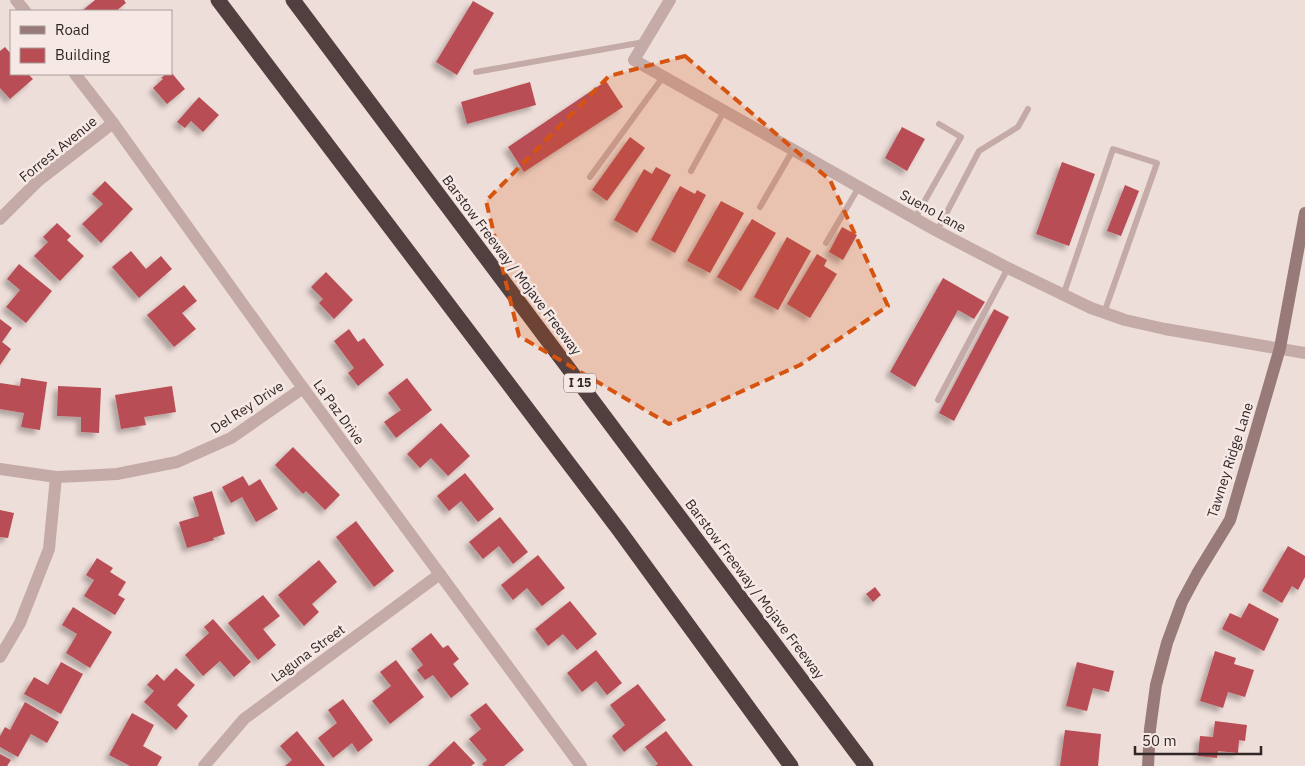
<svg xmlns="http://www.w3.org/2000/svg" width="1305" height="766" viewBox="0 0 1305 766" font-family="'IBM Plex Sans',sans-serif">
<defs>
<filter id="shadow"><feDropShadow dx="-4.5" dy="4.5" stdDeviation="2.5" flood-color="#0004"/></filter>
</defs>
<rect width="100%" height="100%" fill="#eeded9"/>
<!-- building -->
<g fill="#b94d54" filter="url(#shadow)">
<polygon points="95,0 124,0 126,3 116,11 84,11 83,10"/>
<polygon points="473,1 494,13 457,75 436,62"/>
<polygon points="5,47 11,54 11,74 28,74 33,79 10,99 0,88 0,51"/>
<polygon points="171,72 185,89 167,104 153,88 163,79 161,78 166,74 171,74"/>
<polygon points="606,81 623,107 524,172 508,147"/>
<polygon points="530,82 536,105 467,124 461,102"/>
<polygon points="199,97 219,115 203,132 191,121 185,128 177,122"/>
<polygon points="902,127 925,139 907,171 885,158"/>
<polygon points="630,137 645,148 607,201 592,190"/>
<polygon points="1062,162 1095,174 1069,246 1036,234"/>
<polygon points="656,167 671,175 637,233 614,220 644,169 652,174"/>
<polygon points="105,181 133,209 101,243 82,224 103,204 92,194"/>
<polygon points="1125,185 1139,191 1121,236 1107,231"/>
<polygon points="680,186 695,194 697,190 706,195 675,253 651,240"/>
<polygon points="721,201 744,213 710,273 687,261"/>
<polygon points="752,219 776,233 741,291 717,277"/>
<polygon points="57,223 71,236 67,240 84,256 60,281 34,256 48,242 43,237"/>
<polygon points="842,227 857,235 843,260 829,252"/>
<polygon points="787,237 811,251 778,310 754,297"/>
<polygon points="131,251 146,269 161,256 172,269 139,298 112,267"/>
<polygon points="817,254 827,260 824,266 837,274 810,318 787,304"/>
<polygon points="19,264 52,291 26,323 6,307 20,290 7,279"/>
<polygon points="326,272 353,300 334,319 319,303 323,299 311,287"/>
<polygon points="943,278 985,302 974,319 958,310 915,387 890,372"/>
<polygon points="184,285 197,301 182,313 196,329 174,347 147,315"/>
<polygon points="994,309 1009,317 954,421 939,413"/>
<polygon points="0,319 12,328 2,342 11,349 0,365"/>
<polygon points="349,329 358,342 364,338 384,365 358,386 348,373 354,368 334,341"/>
<polygon points="21,378 47,382 40,430 21,427 24,413 0,409 0,383 20,386"/>
<polygon points="407,378 432,410 396,438 384,422 401,410 388,393"/>
<polygon points="58,386 101,388 99,433 81,432 81,417 57,416"/>
<polygon points="172,386 176,412 144,417 146,425 121,429 115,395"/>
<polygon points="441,423 470,456 448,476 431,458 420,468 407,454"/>
<polygon points="293,447 340,495 325,510 306,491 303,494 275,465"/>
<polygon points="465,473 494,509 478,522 461,501 449,511 437,496"/>
<polygon points="243,476 249,486 260,479 278,509 256,522 242,497 231,503 222,487"/>
<polygon points="212,491 225,534 213,538 214,540 187,548 179,522 199,516 193,497"/>
<polygon points="0,510 14,513 8,538 0,537"/>
<polygon points="500,517 528,552 513,564 499,546 483,559 469,542"/>
<polygon points="356,521 394,571 374,587 336,537"/>
<polygon points="1288,546 1305,556 1305,577 1298,590 1292,586 1282,603 1262,591"/>
<polygon points="538,555 565,588 542,606 527,588 513,600 501,585"/>
<polygon points="97,558 113,568 110,572 126,582 118,595 125,599 115,615 84,596 94,580 86,575"/>
<polygon points="319,560 337,582 312,604 319,612 304,626 278,595"/>
<polygon points="875,587 881,595 873,602 866,594"/>
<polygon points="263,595 280,616 263,629 276,645 258,660 228,623"/>
<polygon points="570,601 597,634 577,650 563,634 548,646 535,629"/>
<polygon points="1249,603 1279,619 1264,651 1222,629 1230,613 1241,618"/>
<polygon points="73,607 112,632 90,668 66,653 77,634 62,625"/>
<polygon points="213,619 251,662 234,677 220,661 203,676 185,655 209,633 204,627"/>
<polygon points="431,633 443,648 448,645 459,659 453,664 469,684 451,698 433,675 425,680 417,670 423,665 411,649"/>
<polygon points="596,650 622,683 607,695 596,681 582,692 567,673"/>
<polygon points="1215,651 1236,658 1234,664 1254,670 1245,697 1228,692 1223,708 1200,701"/>
<polygon points="396,660 424,697 390,724 372,701 391,686 380,672"/>
<polygon points="61,662 83,674 61,714 24,694 34,677 48,685"/>
<polygon points="1077,662 1114,671 1109,692 1093,688 1087,711 1066,706"/>
<polygon points="176,668 195,685 177,705 188,716 176,730 144,702 154,691 147,685 157,674 164,681"/>
<polygon points="638,684 666,720 624,752 612,736 625,725 610,705"/>
<polygon points="343,699 373,740 358,752 352,743 333,758 318,738 337,723 328,710"/>
<polygon points="25,702 59,722 47,743 31,734 18,757 0,747 0,736 5,727 10,730"/>
<polygon points="486,703 524,750 504,766 484,766 482,764 487,760 469,739 481,729 470,715"/>
<polygon points="132,713 154,725 143,746 162,757 157,766 130,766 109,755"/>
<polygon points="1215,721 1247,725 1245,741 1239,740 1238,753 1218,751 1217,758 1198,756 1200,736 1213,737"/>
<polygon points="1065,730 1101,734 1098,766 1060,766"/>
<polygon points="297,731 325,766 285,766 292,760 280,746"/>
<polygon points="666,731 693,766 655,766 658,764 645,747"/>
<polygon points="454,741 475,763 471,766 428,766"/>
<polygon points="0,754 11,760 7,766 0,766"/>
</g>
<g fill="none" stroke-linecap="round" stroke-linejoin="round">
<!-- lane -->
<g stroke="#c5aba7" stroke-width="6">
<polyline points="476,72 644,42"/>
<polyline points="691,171 724,111"/>
<polyline points="590,177 663,77"/>
<polyline points="760,207 793,150"/>
<polyline points="915,218 961,137 939,124"/>
<polyline points="937,231 979,151 1018,127 1028,109"/>
<polyline points="826,243 859,187"/>
<polyline points="1063,296 1113,149 1157,163 1104,313"/>
<polyline points="938,400 1008,268"/>
</g>
<!-- street -->
<g stroke="#c5aba7" stroke-width="12">
<polyline points="16,0 25,11"/>
<polyline points="670,0 634,60 937,231 1008,268 1091,308 1125,320 1165,329 1305,353"/>
<polyline points="75,74 113,123 303,388 581,766"/>
<polyline points="0,219 38,181 113,123"/>
<polyline points="0,469 56,477 80,476 117,474 177,462 231,438 303,388"/>
<polyline points="0,657 20,623 49,549 56,477"/>
<polyline points="204,766 244,719 440,574"/>
</g>
<!-- secondary -->
<polyline stroke="#987a79" stroke-width="12" points="1148,766 1150,729 1156,685 1167,643 1182,602 1197,574 1230,520 1280,348 1305,213"/>
<!-- highway -->
<g stroke="#523f3f" stroke-width="15">
<polyline points="218,0 619,530 791,766"/>
<polyline points="293,0 866,766"/>
</g>
</g>
<!-- marked area -->
<path fill="#d6540f" fill-opacity="0.2" stroke="#d6540f" stroke-width="4" stroke-dasharray="10 6" stroke-linejoin="round" d="M 685,56 L 830,180 L 888,306 L 800,365 L 669,424 L 519,336 L 486,201 L 609,76 Z"/>
<g text-anchor="middle" stroke-width="5" stroke-linejoin="round" paint-order="stroke">
<!-- shield labels -->
<rect fill="#f6e9e5" stroke="#6d6160" stroke-width="1" x="564" y="373.5" width="32" height="19" rx="4"/>
<g font-size="12" font-weight="bold" fill="#322727">
<text x="580" y="387">I 15</text>
</g>
<!-- street labels -->
<g font-size="14" fill="#322727" stroke="#f6e9e5">
<text transform="translate(58 149) rotate(-39)" y="5">Forrest Avenue</text>
<text transform="translate(933 211) rotate(29)" y="5">Sueno Lane</text>
<text transform="translate(512 265) rotate(53)" y="5">Barstow Freeway / Mojave Freeway</text>
<text transform="translate(247 407) rotate(-33)" y="5">Del Rey Drive</text>
<text transform="translate(339 412) rotate(54)" y="5">La Paz Drive</text>
<text transform="translate(1230 460) rotate(-72)" y="5">Tawney Ridge Lane</text>
<text transform="translate(755 589) rotate(53)" y="5">Barstow Freeway / Mojave Freeway</text>
<text transform="translate(308 653) rotate(-36)" y="5">Laguna Street</text>
</g>
</g>
<!-- legend -->
<rect x="10" y="10" width="162" height="65" fill="#f6e9e5" stroke="#a89b99"/>
<rect x="20" y="26" width="25" height="8" fill="#987a79" stroke="#a89b99"/>
<text x="55" y="35" font-size="15" fill="#322727">Road</text>
<rect x="20" y="48" width="25" height="15" fill="#b94d54" stroke="#a89b99"/>
<text x="55" y="60" font-size="15" fill="#322727">Building</text>
<!-- scale -->
<path d="M1135 746v8h126v-8" fill="none" stroke="#322727" stroke-width="2.5"/>
<text x="1142" y="746" font-size="15" fill="#322727" stroke="#f6e9e5" stroke-width="4" paint-order="stroke">50 m</text>
</svg>
